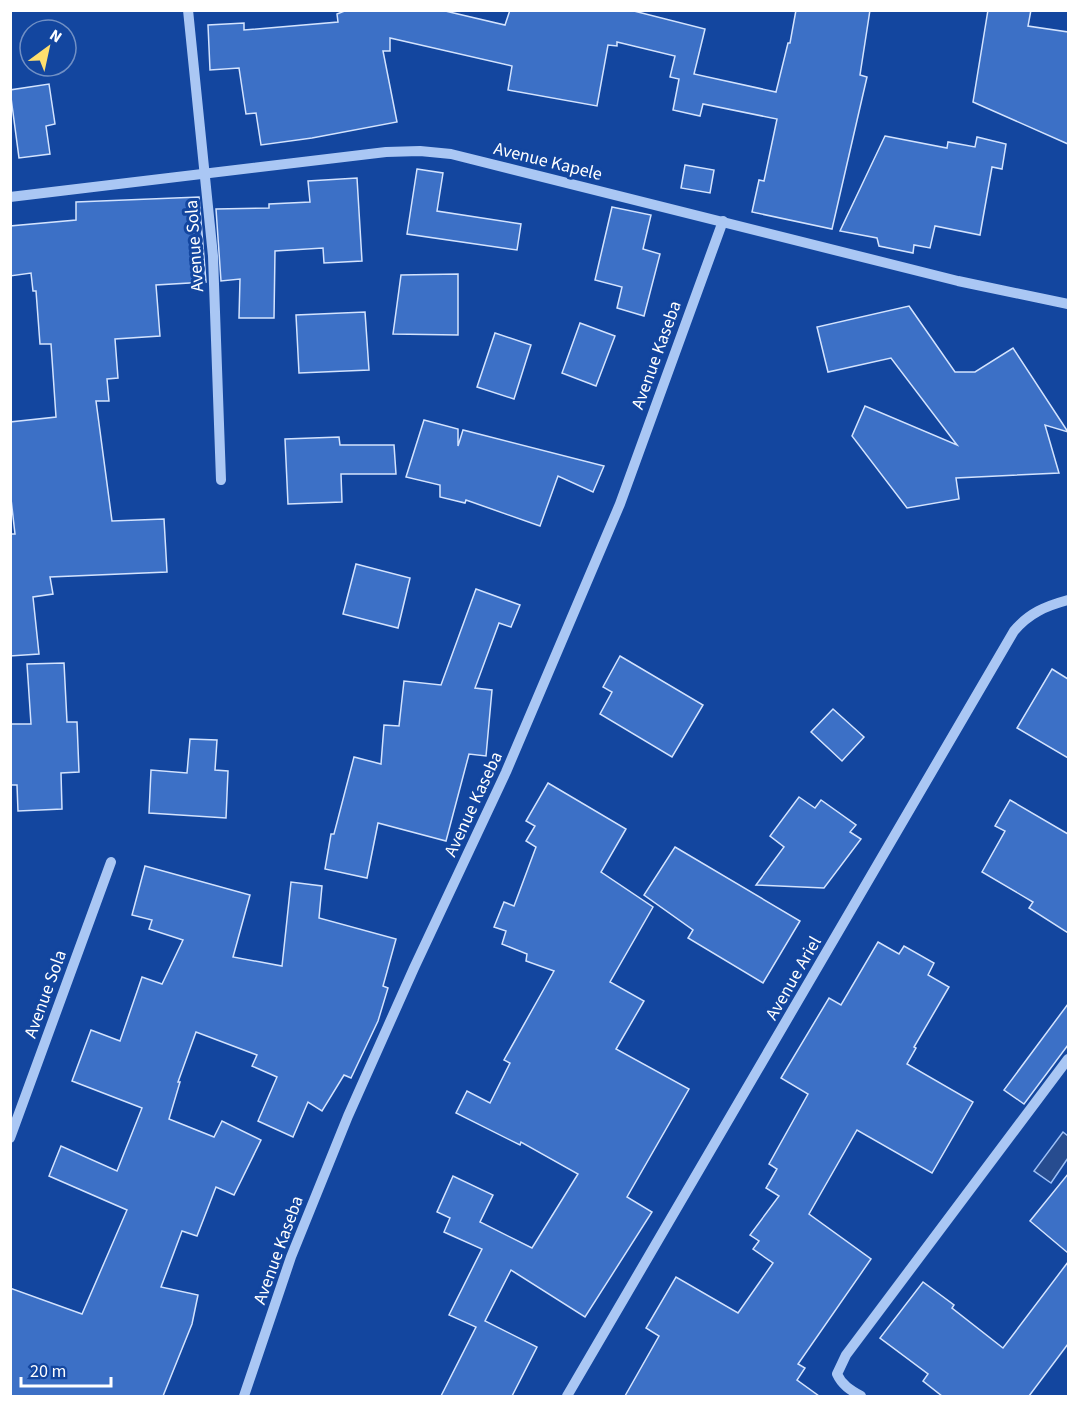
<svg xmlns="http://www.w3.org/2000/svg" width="1079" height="1407" viewBox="0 0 1079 1407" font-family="'Source Sans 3',sans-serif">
<rect width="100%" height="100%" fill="#13469f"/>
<!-- water -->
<polygon fill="#274c8f" stroke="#9dc0f7" stroke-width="1.5" points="1063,1132 1068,1136 1068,1158 1051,1183 1034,1171"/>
<!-- building -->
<g fill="#3c70c6" stroke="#d3e3fe" stroke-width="1.5">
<polygon points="347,10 441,10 505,25 510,10 630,10 705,29 694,74 776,92 788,43 790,43 796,10 870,10 860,75 867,77 832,229 752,212 759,180 764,181 777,119 703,104 700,116 673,110 679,79 670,77 675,56 617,42 617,46 608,45 597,106 508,90 512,66 390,38 390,51 383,51 397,122 312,138 261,145 256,113 246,114 239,68 210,70 208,25 244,23 244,30 338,22 337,14"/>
<polygon points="988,10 1031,10 1028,26 1068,32 1068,144 973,102"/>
<polygon points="49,84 55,124 46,126 50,154 19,158 10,90"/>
<polygon points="885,136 947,148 948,142 975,147 977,137 1006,144 1002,169 992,167 980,235 935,226 930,248 914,245 913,253 879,246 877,238 840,231"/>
<polygon points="685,165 714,170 710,193 681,188"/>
<polygon points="417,169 443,173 437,211 521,224 517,250 407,234"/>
<polygon points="357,178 362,261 324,263 323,248 275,251 274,318 239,318 240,279 221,281 216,209 269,208 269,204 310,202 308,181"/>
<polygon points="199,197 206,282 156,285 160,336 115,339 118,378 107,379 109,401 96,401 112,521 164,519 167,572 50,577 53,594 33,597 39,654 10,656 10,534 15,534 10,490 10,422 56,417 51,344 40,344 36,291 33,291 31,273 10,276 10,226 76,220 76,202"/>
<polygon points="612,207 651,215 643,249 660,254 644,316 617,308 622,287 595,280"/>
<polygon points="458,274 458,335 393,334 401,275"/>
<polygon points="909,306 955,372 975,372 1013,348 1068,432 1045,425 1059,473 956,478 959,499 907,508 852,436 865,406 957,445 891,358 828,372 817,327"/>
<polygon points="365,312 369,370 299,373 296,315"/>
<polygon points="580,323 615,336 596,386 562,373"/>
<polygon points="495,333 531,345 514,399 477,387"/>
<polygon points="424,420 458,429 458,446 463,430 604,466 593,492 558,476 540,526 466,500 465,503 440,497 440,485 406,477"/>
<polygon points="339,437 340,445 394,445 396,474 341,474 342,502 288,504 285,439"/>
<polygon points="356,564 410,578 398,628 343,614"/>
<polygon points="476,589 520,605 511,627 499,623 475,688 492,690 486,756 469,754 446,841 378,823 367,878 325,869 331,834 334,834 354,757 381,764 384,725 399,726 404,681 441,685"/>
<polygon points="620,656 703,705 672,757 600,714 612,692 603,687"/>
<polygon points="64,663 67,722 77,722 79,772 61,773 62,809 18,811 17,785 10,785 10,724 31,724 27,664"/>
<polygon points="1052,669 1068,679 1068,758 1017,728"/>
<polygon points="833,709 864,737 842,761 811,732"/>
<polygon points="190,739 217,740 215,770 228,771 226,818 149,813 151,770 187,773"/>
<polygon points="548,783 626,829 601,872 653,907 610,982 644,1001 616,1049 689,1089 627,1197 652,1212 585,1317 511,1270 485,1321 537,1347 512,1396 441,1396 476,1327 449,1315 482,1249 444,1232 450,1218 437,1212 453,1176 493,1195 480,1222 532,1248 578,1174 521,1142 520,1145 456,1113 467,1091 490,1103 510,1063 504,1060 554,971 526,961 527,954 502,944 506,931 494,927 504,902 514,906 536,847 526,841 535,826 526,821"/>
<polygon points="799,797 815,808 821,800 856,825 850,832 861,839 824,888 756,885 784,847 770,836"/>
<polygon points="1010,800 1068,834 1068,933 1029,908 1033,902 982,872 1005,831 995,826"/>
<polygon points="675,847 800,921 763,983 688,938 693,930 644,895"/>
<polygon points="145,866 250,895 233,957 282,966 291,882 322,886 319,918 396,939 383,986 388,988 378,1021 351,1078 344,1075 322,1111 308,1102 293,1137 258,1121 277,1077 252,1066 257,1055 196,1032 178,1082 180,1082 169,1119 214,1137 222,1121 261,1140 234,1195 216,1187 197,1236 182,1231 161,1287 198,1295 192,1324 163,1396 10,1396 10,1288 82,1314 127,1210 49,1176 61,1146 117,1171 142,1108 72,1081 91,1030 120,1041 142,977 162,984 183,940 149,929 152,920 132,915"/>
<polygon points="878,942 899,954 904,946 934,963 928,975 949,987 914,1047 916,1048 907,1064 973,1102 932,1173 857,1130 809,1214 871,1259 798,1364 805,1368 797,1380 819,1396 625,1396 659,1336 646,1328 676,1277 738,1313 773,1263 753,1249 759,1241 750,1235 779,1196 766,1188 777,1169 769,1164 808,1094 781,1078 829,998 841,1005"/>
<polygon points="1068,1004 1068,1045 1024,1104 1004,1090"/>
<polygon points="1068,1174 1068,1253 1030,1221"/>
<polygon points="1068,1262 1068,1344 1029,1396 942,1396 923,1381 928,1374 880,1338 923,1282 954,1305 952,1308 1003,1348"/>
</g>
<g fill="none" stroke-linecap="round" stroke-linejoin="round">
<!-- minor -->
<g stroke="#aac7f4" stroke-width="10">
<polyline points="188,10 213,256 221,480"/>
<polyline points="10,197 386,152 420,151 451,154 958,281 1068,304"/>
<polyline points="10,1138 111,862"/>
<polyline points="244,1396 291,1257 348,1116 414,968 506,772 620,504 723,221"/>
<path d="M 567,1396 L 1014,631 C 1029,613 1046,606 1068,600"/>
<path d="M 861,1396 C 850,1390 842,1385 837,1374 L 846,1355 L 1068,1059"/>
</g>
</g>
<g text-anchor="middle" stroke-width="6" stroke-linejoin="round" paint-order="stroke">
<!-- street labels -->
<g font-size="18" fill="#fff" stroke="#13469f">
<text transform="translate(548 161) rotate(14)" y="6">Avenue Kapele</text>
<text transform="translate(194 246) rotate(-94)" y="6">Avenue Sola</text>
<text transform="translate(656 355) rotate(-70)" y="6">Avenue Kaseba</text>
<text transform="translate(473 804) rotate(-65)" y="6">Avenue Kaseba</text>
<text transform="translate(793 978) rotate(-60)" y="6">Avenue Ariel</text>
<text transform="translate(45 994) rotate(-70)" y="6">Avenue Sola</text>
<text transform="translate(278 1250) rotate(-70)" y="6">Avenue Kaseba</text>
</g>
</g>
<!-- border -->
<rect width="1079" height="1407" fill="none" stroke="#ffffff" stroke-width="24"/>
<!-- north arrow -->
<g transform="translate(48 48) rotate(33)"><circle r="28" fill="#13469f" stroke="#7190c5" stroke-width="1.5"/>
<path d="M0-4.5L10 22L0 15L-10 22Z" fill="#ffdf6e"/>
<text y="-9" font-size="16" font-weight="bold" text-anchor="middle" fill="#ffffff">N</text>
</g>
<!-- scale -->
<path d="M21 1377v9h90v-9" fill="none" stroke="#ffffff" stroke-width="3"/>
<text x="30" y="1377" font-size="18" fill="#ffffff" stroke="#13469f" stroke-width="4.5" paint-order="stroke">20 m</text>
</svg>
